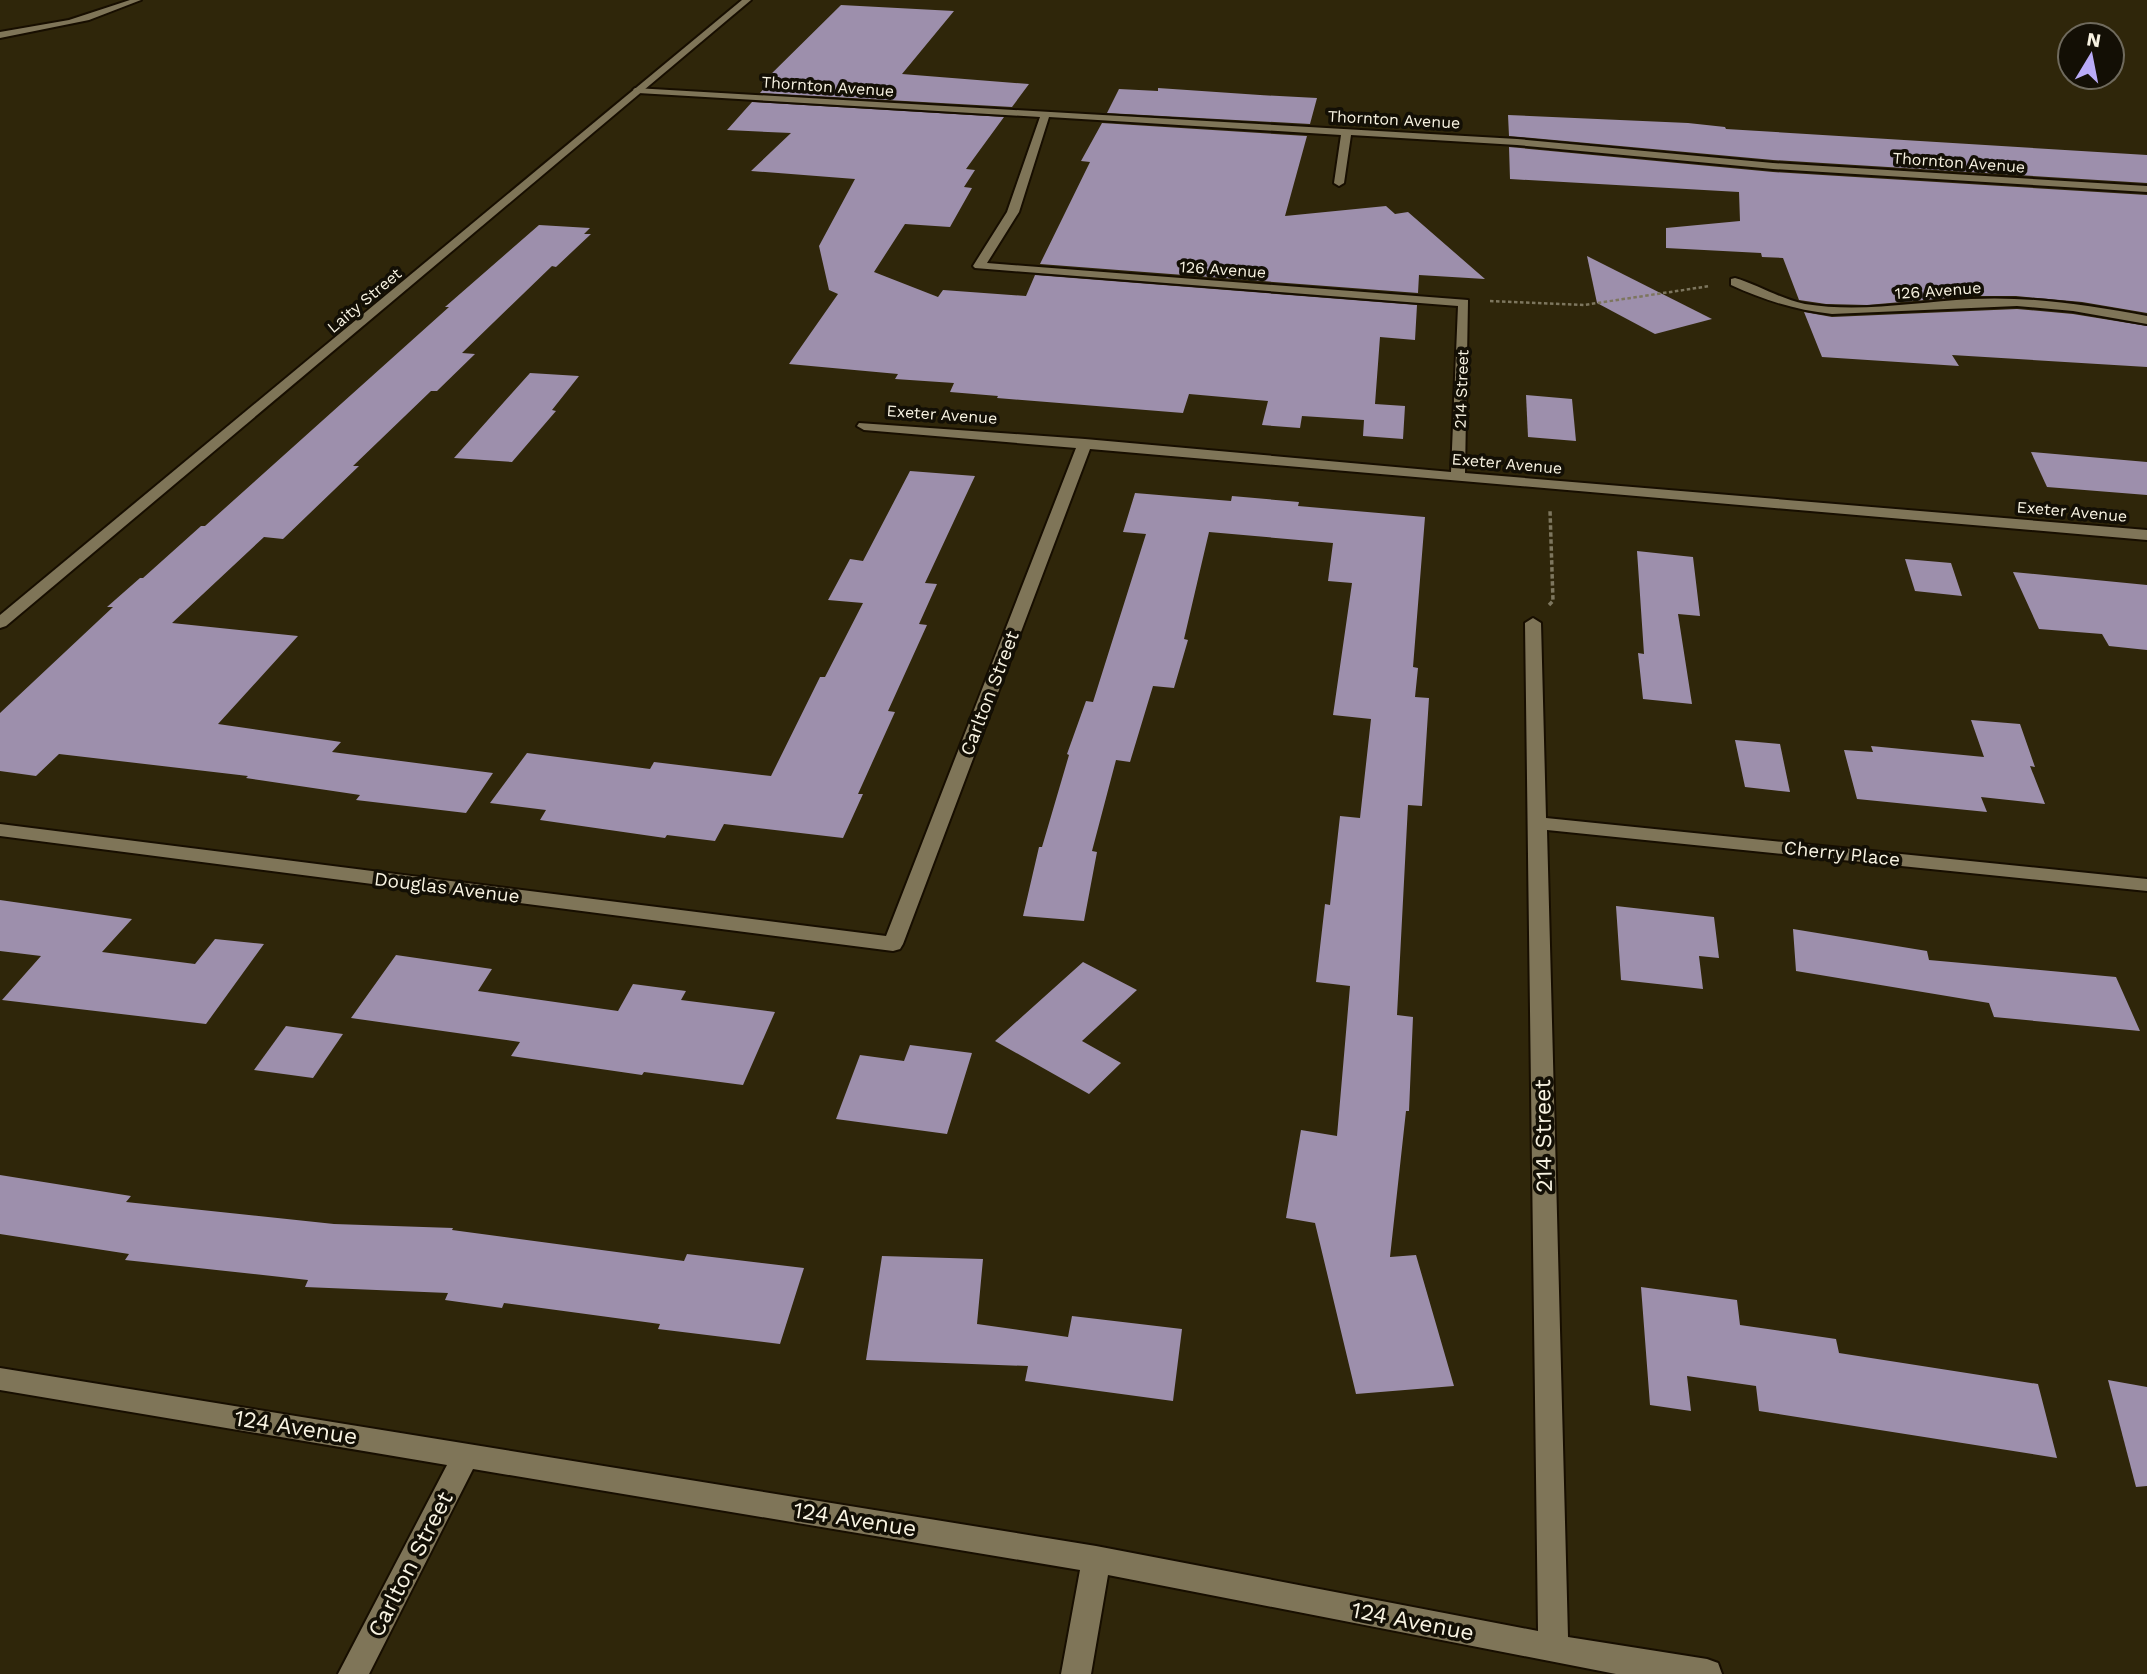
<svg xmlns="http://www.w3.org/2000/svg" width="2147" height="1674" viewBox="0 0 2147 1674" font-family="'Work Sans',sans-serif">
<rect width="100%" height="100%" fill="#2f260a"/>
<!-- building -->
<g fill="#9d8fac">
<polygon points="841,5 954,11 902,74 1029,84 1012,107 760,93 768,84 762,83"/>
<polygon points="1158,88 1260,95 1317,98 1310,124 1107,113 1119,89 1158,91"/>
<polygon points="752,102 1004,117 966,169 975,170 964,187 972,188 950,227 905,224 874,272 938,297 943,290 1026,296 1035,275 1417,305 1415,340 1380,337 1375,404 1405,406 1403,439 1363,436 1364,420 1302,416 1300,428 1262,425 1268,401 1189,394 1183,413 997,398 998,396 950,392 954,383 895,379 898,374 789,364 838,294 829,290 819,246 855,179 751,171 791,133 727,130"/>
<polygon points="1508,115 1688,123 1725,127 1726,129 2147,155 2147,183 1773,160 1509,136"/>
<polygon points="1102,123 1307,136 1285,216 1386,206 1395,214 1408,212 1485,279 1419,275 1418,293 1040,264 1090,162 1081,161"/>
<polygon points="1509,147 1773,172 2147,195 2147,313 2082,302 2016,296 1971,296 1867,305 1826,304 1799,300 1783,258 1762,257 1761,253 1666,248 1666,228 1740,221 1739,192 1510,179"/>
<polygon points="539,225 590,228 584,234 591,234 556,267 552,266 462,353 475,354 437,391 431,391 353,466 359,466 283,539 264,537 172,623 298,636 218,724 341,742 332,752 493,773 466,813 356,800 360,795 246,778 248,776 59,754 36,776 0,771 0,713 113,607 107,607 140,578 143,578 201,526 205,526 449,307 445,307"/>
<polygon points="1587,256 1712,319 1655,334 1597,303"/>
<polygon points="2017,309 2073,314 2147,326 2147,367 1952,355 1959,366 1822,357 1804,312 1832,317"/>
<polygon points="530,373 579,376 552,410 556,411 512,462 454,458"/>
<polygon points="1526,395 1572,399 1576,441 1528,437"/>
<polygon points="2031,452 2147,462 2147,495 2047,487"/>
<polygon points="910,471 975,476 925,583 937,584 919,624 927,625 888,711 895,712 858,794 863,794 843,838 724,824 715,841 667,835 665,838 540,820 546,810 490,803 527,753 650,769 654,762 771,776 820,677 825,677 863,603 828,600 850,559 863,561"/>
<polygon points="1135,493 1231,501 1232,496 1299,502 1298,506 1425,517 1413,667 1418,668 1415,697 1429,698 1422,806 1408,805 1397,1015 1413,1017 1409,1111 1406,1111 1390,1257 1416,1255 1454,1386 1356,1394 1315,1223 1286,1218 1301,1130 1337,1136 1350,986 1316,982 1325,904 1330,905 1340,816 1360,818 1371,719 1333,715 1352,583 1328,581 1333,543 1209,532 1184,639 1188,640 1174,688 1153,686 1130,762 1116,760 1092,851 1097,852 1084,921 1023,916 1039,847 1042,847 1069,755 1067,754 1086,701 1093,702 1146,534 1123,532"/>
<polygon points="1637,551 1693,557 1700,616 1678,614 1692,704 1643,699 1638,653 1644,654"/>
<polygon points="1905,559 1951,563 1962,596 1915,591"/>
<polygon points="2013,572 2147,585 2147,650 2109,646 2102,634 2039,629"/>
<polygon points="1971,720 2020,724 2035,767 2030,766 2045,804 1981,797 1987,812 1857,799 1844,750 1873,752 1871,746 1984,757"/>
<polygon points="1735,740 1780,744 1790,792 1745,787"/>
<polygon points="0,900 132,919 102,952 195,964 215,939 264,944 206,1024 2,1000 41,956 0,951"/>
<polygon points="1616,906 1714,917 1719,958 1699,956 1703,989 1621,980"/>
<polygon points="1793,929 1927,951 1929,960 2116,977 2140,1031 1994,1017 1989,1003 1796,971"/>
<polygon points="396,955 492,969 478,991 618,1011 633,984 686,991 681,1000 775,1012 743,1085 644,1072 642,1075 511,1056 520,1042 351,1018"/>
<polygon points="1083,962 1137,990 1082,1041 1121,1063 1089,1094 995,1041"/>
<polygon points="286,1026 343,1034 313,1078 254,1070"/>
<polygon points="910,1045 972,1053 947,1134 836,1119 860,1055 904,1061"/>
<polygon points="0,1175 131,1196 126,1202 334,1224 453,1228 452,1230 684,1261 687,1254 804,1268 780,1344 658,1329 660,1324 504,1303 502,1308 445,1300 448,1293 305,1287 308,1280 125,1260 129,1254 0,1234"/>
<polygon points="882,1256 983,1259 977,1324 1068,1337 1072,1316 1182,1329 1173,1401 1025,1381 1028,1366 866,1360"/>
<polygon points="1641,1287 1737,1300 1740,1325 1836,1339 1839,1353 2038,1384 2057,1458 1759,1411 1756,1386 1687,1376 1691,1411 1650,1405"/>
<polygon points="2108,1380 2147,1387 2147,1486 2136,1487"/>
</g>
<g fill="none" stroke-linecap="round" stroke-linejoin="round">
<!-- service casing -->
<g stroke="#170e00" stroke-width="4">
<polygon id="service" points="130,0 141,0 89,20 0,38 0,32 69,20"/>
</g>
<!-- minor casing -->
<g stroke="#170e00" stroke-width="4">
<g id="minor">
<polygon points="635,88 1517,139 1773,163 2147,186 2147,192 1773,169 1517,145 1351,135 1344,183 1339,186 1334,183 1341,135 1049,117 1019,212 987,263 1468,300 1465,473 2147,530 2147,540 1090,449 903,944 900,949 893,951 0,836 0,824 886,936 1076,448 864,430 857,426 859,423 1085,439 1451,472 1458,306 975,268 973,266 1007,212 1040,117 638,93 633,90"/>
<path d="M 1735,278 C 1759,285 1780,299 1805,304 C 1860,313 1916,302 1971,299 C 2031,296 2089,305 2147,316 L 2147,324 L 2073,311 L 2017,306 L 1832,314 C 1795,310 1764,300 1731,285 L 1731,279 Z"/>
<polygon points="1533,618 1541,623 1546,818 2147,879 2147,891 1547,830 1568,1637 1707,1659 1718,1663 1722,1674 1616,1674 1108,1575 1091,1674 1061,1674 1080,1570 473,1469 369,1674 338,1674 447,1465 0,1390 0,1368 1096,1546 1538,1631 1525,623"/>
</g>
</g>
<!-- tertiary casing -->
<g stroke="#170e00" stroke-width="4">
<polygon id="tertiary" points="742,0 751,0 6,626 0,628 0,615"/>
</g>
<!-- path-far1 -->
<polyline stroke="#7d765e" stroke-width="2.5" stroke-dasharray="3.5 2.5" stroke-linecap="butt" points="1490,301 1584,305 1710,286"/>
<!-- path -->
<polyline stroke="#7d765e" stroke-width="3.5" stroke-dasharray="4.5 2.5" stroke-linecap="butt" points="1549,605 1553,601 1550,510"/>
<!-- service -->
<use href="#service" fill="#7f7558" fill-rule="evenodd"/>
<!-- minor -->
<use href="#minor" fill="#7f7558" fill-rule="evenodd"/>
<!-- tertiary -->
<use href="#tertiary" fill="#7f7558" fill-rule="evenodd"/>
</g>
<g text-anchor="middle" stroke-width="7" stroke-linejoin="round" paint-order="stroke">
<!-- far-street labels -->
<g font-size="16" fill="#f8f3e2" stroke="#130f05">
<text transform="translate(828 86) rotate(4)" y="6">Thornton Avenue</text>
<text transform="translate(1394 119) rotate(3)" y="6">Thornton Avenue</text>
<text transform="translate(1959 162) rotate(4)" y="6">Thornton Avenue</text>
<text transform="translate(1223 269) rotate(4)" y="6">126 Avenue</text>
<text transform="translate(1938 290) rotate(-4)" y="6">126 Avenue</text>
<text transform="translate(364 300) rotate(-40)" y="6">Laity Street</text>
<text transform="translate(1461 389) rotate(-88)" y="6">214 Street</text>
<text transform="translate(942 414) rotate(4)" y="6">Exeter Avenue</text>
<text transform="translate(1507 463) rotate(5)" y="6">Exeter Avenue</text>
<text transform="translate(2072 511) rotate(5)" y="6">Exeter Avenue</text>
</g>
<!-- street labels -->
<g font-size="19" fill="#f8f3e2" stroke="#130f05">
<text transform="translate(989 693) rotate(-69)" y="7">Carlton Street</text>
<text transform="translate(1842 853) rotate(6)" y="7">Cherry Place</text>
<text transform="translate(447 887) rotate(7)" y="7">Douglas Avenue</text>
</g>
<!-- near-street labels -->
<g font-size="23" fill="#f8f3e2" stroke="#130f05">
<text transform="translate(1543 1136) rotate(-91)" y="8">214 Street</text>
<text transform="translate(296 1427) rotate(9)" y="8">124 Avenue</text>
<text transform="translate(855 1519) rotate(9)" y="8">124 Avenue</text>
<text transform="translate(410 1564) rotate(-63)" y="8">Carlton Street</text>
<text transform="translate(1413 1621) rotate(11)" y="8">124 Avenue</text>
</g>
</g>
<!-- north arrow -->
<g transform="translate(2091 56) rotate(10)"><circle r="33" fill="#130f05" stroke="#6f6a5d" stroke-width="2"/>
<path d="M0-5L12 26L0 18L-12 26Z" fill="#b9abf7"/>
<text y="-10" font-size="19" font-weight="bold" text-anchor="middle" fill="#f8f3e2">N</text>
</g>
</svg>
